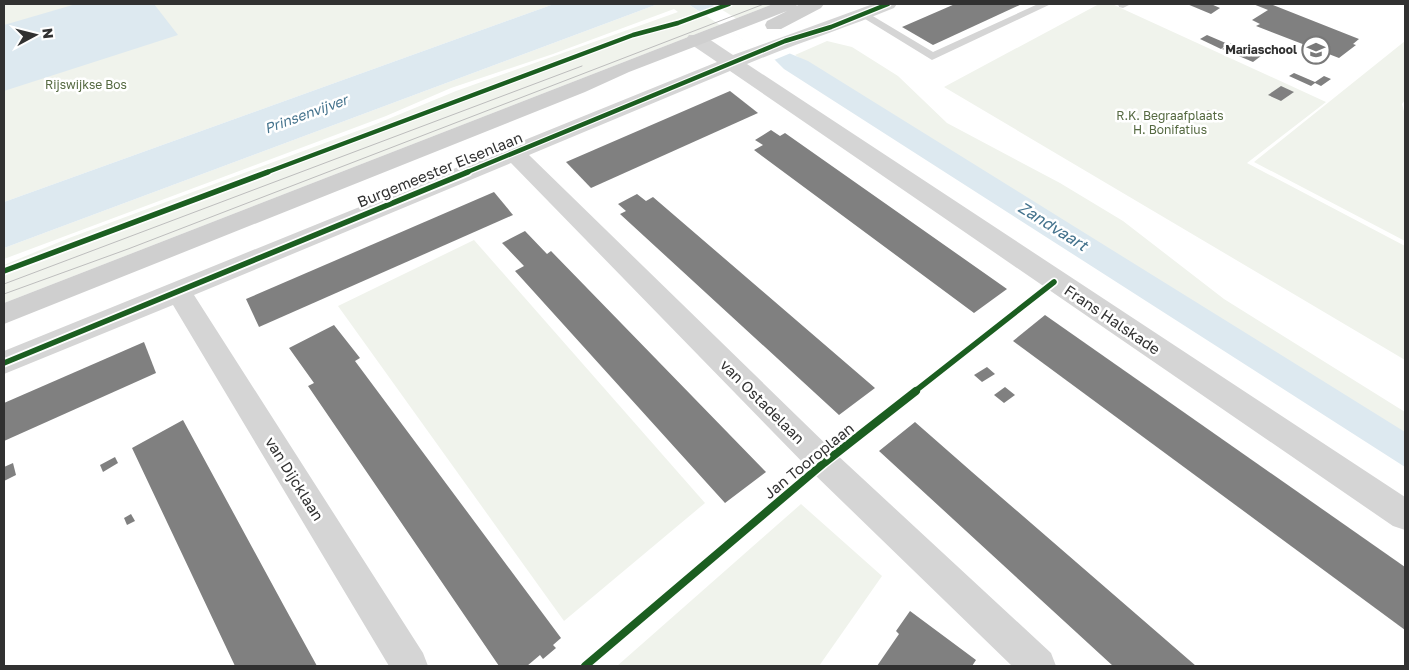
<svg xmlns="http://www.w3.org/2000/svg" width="1409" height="670" viewBox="0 0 1409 670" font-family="'Golos Text',sans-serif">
<rect width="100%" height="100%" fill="#fff"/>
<!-- green -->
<g fill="#f0f3ec">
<polygon points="4,4 554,4 4,202"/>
<polygon points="658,4 688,4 700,12 633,33 4,267 4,265 69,238 376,124 456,91 678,12 674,9 553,54 451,88 386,116 4,259 4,248"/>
<polygon points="736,4 773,4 4,303 4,274 633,38 680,25"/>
<polygon points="1099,4 1112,4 1326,102 1247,163 1405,246 1405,360 944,87"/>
<polygon points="827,41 852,47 898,76 947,123 1060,183 1123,221 1224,299 1405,412 1405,434 795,55"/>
<polygon points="1405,41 1405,100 1402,104 1405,115 1405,241 1254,162"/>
<polygon points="474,240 705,503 564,621 338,306"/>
<polygon points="801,504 882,576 819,666 617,666"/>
</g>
<!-- water -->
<g fill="#dde9f0">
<polygon points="76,4 154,4 178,35 4,91 4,25"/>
<polygon points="554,4 658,4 4,248 4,202"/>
<polygon points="688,4 711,4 791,54 808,61 1405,432 1405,467 784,69 775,60"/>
</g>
<!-- pier -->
<polygon fill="#fff" points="716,6 791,53 774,60 700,12"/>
<!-- building -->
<g fill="#808080">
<polygon points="955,4 1022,4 933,45 902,27"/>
<polygon points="1187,4 1211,4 1220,8 1211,14"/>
<polygon points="1253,4 1275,4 1273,5 1359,39 1353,44 1356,45 1339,58 1256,26 1260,24 1252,20 1268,10"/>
<polygon points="1207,35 1228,44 1221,49 1200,39"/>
<polygon points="1231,43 1261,56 1253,62 1222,49"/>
<polygon points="1294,73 1315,82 1324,76 1331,79 1321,86 1315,83 1311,86 1289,76"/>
<polygon points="1281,86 1294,92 1281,101 1268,95"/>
<polygon points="730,91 758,113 591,188 566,162"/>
<polygon points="1208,110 1217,114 1206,120 1201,118"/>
<polygon points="771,130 780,136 785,133 1007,289 974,313 754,150 763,145 755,140"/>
<polygon points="494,192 513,215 259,327 246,299"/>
<polygon points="637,194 646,201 653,197 875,388 839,415 620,214 626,211 618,204"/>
<polygon points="525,231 547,254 551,251 766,472 725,503 515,271 524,266 502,243"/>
<polygon points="1045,315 1405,567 1405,630 1013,341"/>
<polygon points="334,325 360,358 355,361 561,638 553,645 556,648 543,659 540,655 527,666 499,666 308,386 314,383 289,348"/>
<polygon points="144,342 156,373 4,441 4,403"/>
<polygon points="987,367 995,374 982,382 974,375"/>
<polygon points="1005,387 1015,395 1004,403 994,395"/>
<polygon points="183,420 284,606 317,666 235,666 132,448"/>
<polygon points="915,422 972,472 1196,666 1113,666 879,451"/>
<polygon points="115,457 118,463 103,472 100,465"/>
<polygon points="13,463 16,475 4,481 4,467"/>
<polygon points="131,514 135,521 127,525 124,518"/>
<polygon points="910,611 976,660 972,666 877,666 899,634 896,631"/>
</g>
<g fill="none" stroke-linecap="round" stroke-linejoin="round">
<!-- lane -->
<g fill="#d5d5d5" fill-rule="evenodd">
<polygon points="1038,4 1051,4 932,60 857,14 862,11 866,12 933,52"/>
<polygon points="1118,4 1131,4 1123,8 1119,7"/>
</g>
<!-- street -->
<path fill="#d5d5d5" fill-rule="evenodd" d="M 873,4 L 897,4 L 894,8 C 846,28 795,44 747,64 L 1405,497 L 1405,530 L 1393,526 L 730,71 L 529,155 L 835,453 L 1051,653 L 1056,666 L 1012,666 L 813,473 L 511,163 L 194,295 L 423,653 L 428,666 L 389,666 L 173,305 L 4,374 L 4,351 L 717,62 L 689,43 L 686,39 L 689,35 L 703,35 L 733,55 Z"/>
<!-- secondary -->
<polygon fill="#cfcfcf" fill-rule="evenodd" points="773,4 798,4 796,6 801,4 824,4 821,8 781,29 767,29 765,25 767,21 787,11 629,72 585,92 4,324 4,303"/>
<!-- tram -->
<g stroke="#bdbdbd" stroke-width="1">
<polyline points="4,284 582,66"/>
<polyline points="4,294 128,249 764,4"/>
</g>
<!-- cycleway-far2 casing -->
<g stroke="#fff" stroke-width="7">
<g id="cycleway-far2">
<polyline points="265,173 633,35 678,23 729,4"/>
<polyline points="465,173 785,41 831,27 888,4"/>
</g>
</g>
<!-- cycleway-far1 casing -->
<g stroke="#fff" stroke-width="9">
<g id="cycleway-far1">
<polyline points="4,271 268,172"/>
<polyline points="4,363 468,172"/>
<polyline points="914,392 1054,282"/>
</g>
</g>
<!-- cycleway casing -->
<g stroke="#fff" stroke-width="11">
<polyline id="cycleway" points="585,666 824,463 916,391"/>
</g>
<!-- cycleway-far2 -->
<use href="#cycleway-far2" stroke="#1b5e20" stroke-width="4.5"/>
<!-- cycleway-far1 -->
<use href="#cycleway-far1" stroke="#1b5e20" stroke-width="5.5"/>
<!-- cycleway -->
<use href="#cycleway" stroke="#1b5e20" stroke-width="8"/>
</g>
<!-- icons -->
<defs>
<g id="school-ring" transform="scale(1.4375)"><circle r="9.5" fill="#fff" stroke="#797979" stroke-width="1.5"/><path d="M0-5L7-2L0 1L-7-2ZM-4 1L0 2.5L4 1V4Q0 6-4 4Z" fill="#797979"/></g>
</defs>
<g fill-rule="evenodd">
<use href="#school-ring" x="1316" y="50"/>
</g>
<g text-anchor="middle" stroke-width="5" stroke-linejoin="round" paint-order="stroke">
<!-- far-poi labels -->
<g font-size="12" font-weight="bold" fill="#313131" stroke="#fff" text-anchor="end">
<text x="1297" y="54">Mariaschool</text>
</g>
<!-- far-park labels -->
<g font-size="12" fill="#556941" stroke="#fff">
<text x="86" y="89">Rijswijkse Bos</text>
<text x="1170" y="120">R.K. Begraafplaats<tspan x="1170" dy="14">H. Bonifatius</tspan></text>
</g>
<!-- far-water labels -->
<g font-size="14" font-style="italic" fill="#45738d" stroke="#fff">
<text transform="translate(306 114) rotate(-20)" y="5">Prinsenvijver</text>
</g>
<!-- street labels -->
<g font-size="15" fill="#313131" stroke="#fff">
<text transform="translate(440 170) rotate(-22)" y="5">Burgemeester Elsenlaan</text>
<text transform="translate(1112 320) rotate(34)" y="5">Frans Halskade</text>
<text transform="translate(762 402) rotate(45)" y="5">van Ostadelaan</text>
<text transform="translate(809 461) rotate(-39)" y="5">Jan Tooroplaan</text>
<text transform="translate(294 479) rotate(58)" y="5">van Dijcklaan</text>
</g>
<!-- water labels -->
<g font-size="16" font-style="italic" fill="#45738d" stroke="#fff">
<text transform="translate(1053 226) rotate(32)" y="6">Zandvaart</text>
</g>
</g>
<!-- border -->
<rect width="1409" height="670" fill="none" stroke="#313131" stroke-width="10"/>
<!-- north arrow -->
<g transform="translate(35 35) rotate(83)" stroke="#ffffff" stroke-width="4" paint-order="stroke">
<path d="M0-4L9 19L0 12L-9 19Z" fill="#313131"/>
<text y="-8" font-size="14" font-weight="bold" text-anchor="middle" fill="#313131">N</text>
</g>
</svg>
